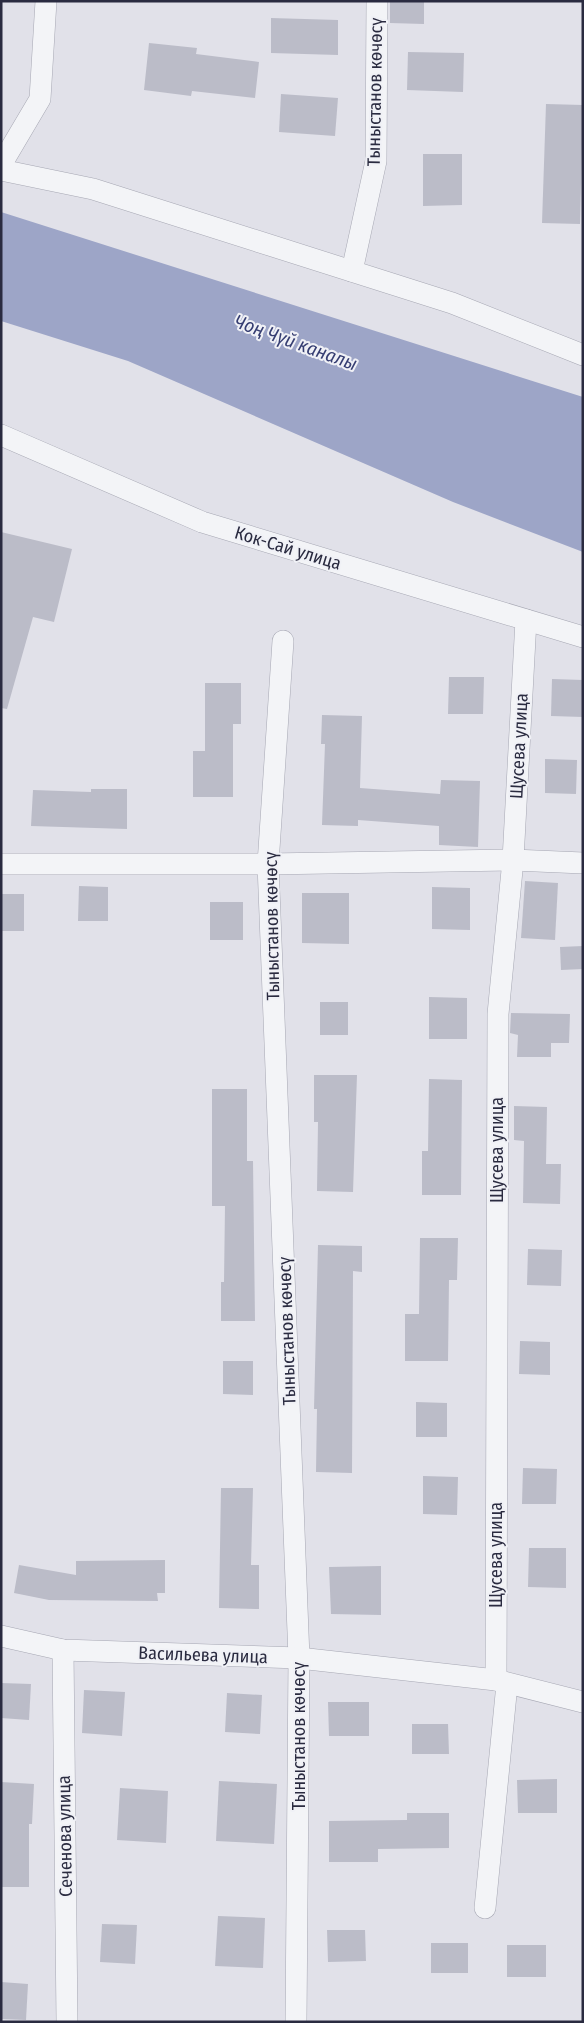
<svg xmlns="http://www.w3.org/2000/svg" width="584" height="2023" viewBox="0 0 584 2023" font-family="'Fira Sans Condensed',sans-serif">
<rect width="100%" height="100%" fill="#e1e1e9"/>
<!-- water -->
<polygon fill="#9da5c7" points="1,212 583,397 583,552 453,502 128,361 1,321"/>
<!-- building -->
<g fill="#bbbcc8">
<polygon points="390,1 424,1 424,24 390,23"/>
<polygon points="271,18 338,20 338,55 271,53"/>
<polygon points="149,43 197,48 196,54 259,62 255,98 192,91 191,96 144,90"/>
<polygon points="408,52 464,53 463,92 407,90"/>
<polygon points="281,94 338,98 335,136 279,132"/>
<polygon points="546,104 583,105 580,224 542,223"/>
<polygon points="423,154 462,154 462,205 423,206"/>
<polygon points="1,532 72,549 54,622 33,617 7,709 1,708"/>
<polygon points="449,677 484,677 483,714 448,714"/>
<polygon points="552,679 583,680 583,717 551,716"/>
<polygon points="205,683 241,683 241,724 233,724 233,797 193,797 193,751 205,751"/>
<polygon points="322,715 362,716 360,788 440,794 441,780 480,781 478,847 439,845 439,826 358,820 358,826 322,825 325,744 321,744"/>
<polygon points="545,759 577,760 576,794 545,793"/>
<polygon points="91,789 127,789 127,829 31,826 33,790 91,792"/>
<polygon points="525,881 558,883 555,940 521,938"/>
<polygon points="79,886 108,887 108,921 78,921"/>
<polygon points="432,887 470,888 470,930 432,929"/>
<polygon points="302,893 349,893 349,944 302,943"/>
<rect x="1" y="894" width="23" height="37"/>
<rect x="210" y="902" width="33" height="38"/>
<polygon points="583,946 583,969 561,970 560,947"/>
<polygon points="429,997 467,998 467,1039 429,1039"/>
<rect x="320" y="1002" width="28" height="33"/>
<polygon points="511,1013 570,1014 569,1043 551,1043 551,1057 517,1057 518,1035 510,1033"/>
<polygon points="314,1075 357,1075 353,1192 317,1191 318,1122 314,1122"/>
<polygon points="429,1079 462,1080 461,1195 422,1195 422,1151 428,1151"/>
<polygon points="212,1089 247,1089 247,1161 253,1161 255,1321 221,1321 221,1282 224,1282 225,1206 212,1206"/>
<polygon points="514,1106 547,1107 546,1164 561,1164 560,1204 523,1203 524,1141 514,1140"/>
<polygon points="420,1238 458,1238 457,1280 449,1280 448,1361 405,1361 405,1314 419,1314"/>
<polygon points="318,1245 362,1246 362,1272 353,1271 352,1473 316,1472 317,1409 314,1409"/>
<polygon points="528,1249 562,1250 561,1286 527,1285"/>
<polygon points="520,1341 550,1342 550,1375 519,1374"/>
<polygon points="223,1361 253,1361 253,1395 223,1394"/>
<polygon points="416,1402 447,1403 447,1437 416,1437"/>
<polygon points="523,1468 557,1469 556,1504 522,1504"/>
<polygon points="423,1476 458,1477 457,1515 423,1514"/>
<polygon points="221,1488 253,1488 251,1565 259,1565 259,1609 219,1608"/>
<polygon points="529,1548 566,1548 566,1588 528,1587"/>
<polygon points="165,1560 165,1593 157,1593 158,1601 49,1600 14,1593 19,1565 76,1575 76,1561"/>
<polygon points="381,1566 381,1615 331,1614 329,1567"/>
<polygon points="1,1683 31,1684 29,1720 1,1718"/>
<polygon points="84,1690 125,1692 122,1736 82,1733"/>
<polygon points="227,1693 262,1695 260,1734 225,1732"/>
<polygon points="328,1702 369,1702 369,1736 329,1736"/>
<polygon points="412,1724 448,1724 449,1754 412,1754"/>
<polygon points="557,1779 557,1813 518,1813 517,1780"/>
<polygon points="219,1781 277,1784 274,1844 216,1841"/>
<polygon points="1,1782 34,1784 32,1824 29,1824 29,1887 1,1887"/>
<polygon points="120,1788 168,1791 166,1843 117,1840"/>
<polygon points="407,1813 449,1813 449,1848 378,1849 378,1862 329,1862 329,1821 407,1820"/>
<polygon points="218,1916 265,1918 263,1968 215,1966"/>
<polygon points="102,1924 137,1925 135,1964 100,1962"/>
<polygon points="327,1930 365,1930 366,1961 328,1962"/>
<rect x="431" y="1943" width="37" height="30"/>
<rect x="507" y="1945" width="39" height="32"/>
<polygon points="1,1982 28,1984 26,2020 1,2019"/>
</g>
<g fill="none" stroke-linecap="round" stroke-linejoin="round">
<!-- street casing -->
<g stroke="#a6a7b3" stroke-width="22">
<g id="street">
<polyline points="1,165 40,99 46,1"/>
<polyline points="1,170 93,189 452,303 583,355"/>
<polyline points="352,271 376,161 377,1"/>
<polyline points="1,435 202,522 583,637"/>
<polyline points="283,641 268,864 299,1658 296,2022"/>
<polyline points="1,864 268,864 513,860 583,863"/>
<polyline points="1,1636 63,1650 299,1658 496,1680 583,1702"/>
<polyline points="63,1650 67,2022"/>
<polyline points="496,1680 498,1014 513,860 526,620"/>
<polyline points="485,1908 507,1684"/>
</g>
</g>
<!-- street -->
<use href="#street" stroke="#f3f4f7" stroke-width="21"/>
</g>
<g text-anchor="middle" stroke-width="4" stroke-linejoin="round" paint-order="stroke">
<!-- street labels -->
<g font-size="18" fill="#2a2b40" stroke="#f0f1f6">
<text transform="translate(375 92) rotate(-89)" y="6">Тыныстанов көчөсү</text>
<text transform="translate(288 548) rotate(17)" y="6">Кок-Сай улица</text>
<text transform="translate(519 746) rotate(-87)" y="6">Щусева улица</text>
<text transform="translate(272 926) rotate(-91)" y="6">Тыныстанов көчөсү</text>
<text transform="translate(497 1150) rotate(-90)" y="6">Щусева улица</text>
<text transform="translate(287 1331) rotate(-92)" y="6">Тыныстанов көчөсү</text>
<text transform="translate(496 1555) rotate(-90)" y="6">Щусева улица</text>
<text transform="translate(203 1655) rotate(2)" y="6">Васильева улица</text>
<text transform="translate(299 1736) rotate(-90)" y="6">Тыныстанов көчөсү</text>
<text transform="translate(65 1836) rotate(-91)" y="6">Сеченова улица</text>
</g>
<!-- water labels -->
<g font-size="19" font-style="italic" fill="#363e72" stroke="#f0f1f6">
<text transform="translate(296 342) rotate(20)" y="7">Чоң Чүй каналы</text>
</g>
</g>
<!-- border -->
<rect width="584" height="2023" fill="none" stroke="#2a2b40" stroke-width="5"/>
</svg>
